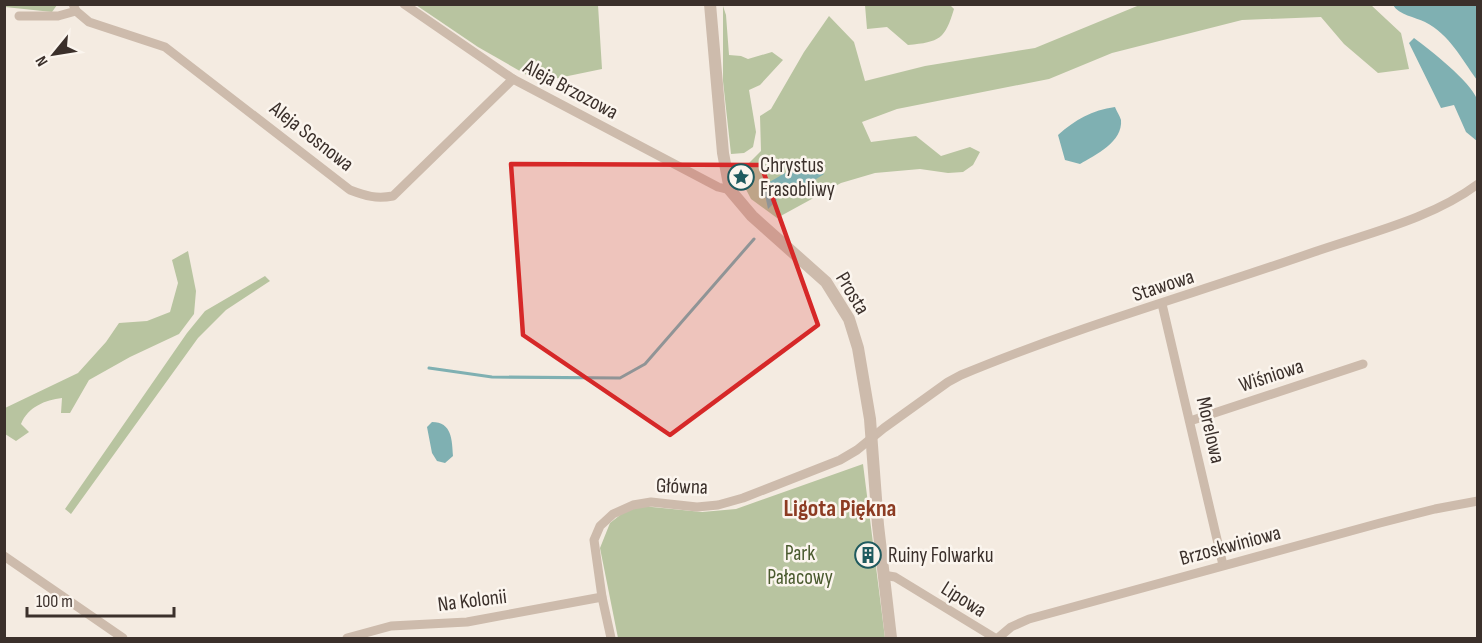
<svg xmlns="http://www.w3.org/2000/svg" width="1482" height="643" viewBox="0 0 1482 643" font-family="'Sofia Sans Condensed',sans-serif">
<rect width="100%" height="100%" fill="#f4ebe1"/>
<!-- green -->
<g fill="#b8c4a0">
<polygon points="5,4 57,5 52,12 5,7"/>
<polygon points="1142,4 1371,5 1401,33 1409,69 1378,73 1344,44 1321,17 1242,20 1112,53 1049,79 897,109 862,122 871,142 916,136 941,156 970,147 980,152 973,165 963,172 948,173 920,169 875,173 841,183 777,218 751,199 738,174 761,151 760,116 771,109 804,52 829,16 854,42 865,81 925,66 1035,48"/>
<polygon points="416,5 598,5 602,69 539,82 478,47"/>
<path d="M 865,5 L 950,5 L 954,9 C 945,39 940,42 908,45 L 887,27 L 867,29 Z"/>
<polygon points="723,6 726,15 729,55 741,56 748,59 772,52 783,60 760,85 749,90 756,132 753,147 744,153 731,154 723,81"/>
<path d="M 188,251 L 196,291 L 194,314 L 179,334 L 130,357 L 89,380 L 70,413 L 61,413 L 62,398 C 45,400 28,407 21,424 L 29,432 L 16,441 L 5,434 L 5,408 L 78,373 L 106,342 L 119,323 L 147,321 L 170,312 L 178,283 L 172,260 Z"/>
<polygon points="265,276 270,281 226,310 198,338 71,514 65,509 187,333 205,311"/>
<polygon points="863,464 885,638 618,638 600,548 610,523 624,512 642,506 702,512 736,509"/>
</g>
<!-- water -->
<g fill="#7fb0b2">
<path d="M 1393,5 L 1477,5 L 1477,80 C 1461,58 1450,35 1425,22 C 1415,17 1399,15 1393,5 Z"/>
<path d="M 1414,38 C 1430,50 1470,81 1477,99 C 1480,107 1478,133 1477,141 L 1466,132 L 1454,105 L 1441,108 L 1409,43 Z"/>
<path d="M 1115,107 C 1116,110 1120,116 1121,120 C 1123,142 1095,155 1080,164 L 1065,160 L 1058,135 C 1075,120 1092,110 1115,107 Z"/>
<path d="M 811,159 L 824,174 L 796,192 L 784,183 L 773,190 L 777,200 L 768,209 L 763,185 C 780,177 794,167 811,159 Z"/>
<path d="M 432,422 C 452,422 452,440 453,456 L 445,463 L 437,461 L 432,453 L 427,427 Z"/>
</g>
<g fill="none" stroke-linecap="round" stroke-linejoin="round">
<!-- stream -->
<polyline stroke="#7fb0b2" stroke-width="3" points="429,368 492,377 620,378 645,364 754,239"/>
<!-- minor -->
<g stroke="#cdbbac" stroke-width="9">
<path d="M 73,4 L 76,11 L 89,22 L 165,47 L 350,190 C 366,196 376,199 393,196 L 513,79"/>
<polyline points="404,4 513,79 718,187 730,190"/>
<polyline points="19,16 58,16 76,11"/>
<polyline points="1162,304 1223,565"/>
<polyline points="1190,421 1363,364"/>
<polyline points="4,556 123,638"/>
<polyline points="883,575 895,577 995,638"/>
<polyline points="347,638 391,626 467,622 602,597"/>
<path d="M 611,638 L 602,597 L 594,540 L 600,526 L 613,514 L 633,505 L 651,502 L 697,507 L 718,505 L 743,498 L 840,460 L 857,450 L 884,428 L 948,382 L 961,375 C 1076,327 1197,293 1314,252 C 1369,233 1431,219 1478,184"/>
<polyline points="998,638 1011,627 1029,619 1380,523 1435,509 1478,501"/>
</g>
<!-- tertiary -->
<polyline stroke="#cdbbac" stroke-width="12" points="710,4 723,153 730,190 752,216 826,282 849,319 858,348 870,419 878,525 891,638"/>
</g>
<!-- marked area -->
<path fill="#d62828" fill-opacity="0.2" stroke="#d62828" stroke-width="4.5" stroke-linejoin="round" d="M 511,164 L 761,165 L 818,325 L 670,435 L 523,335 Z"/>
<!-- icons -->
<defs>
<g id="sight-ring" transform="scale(1.35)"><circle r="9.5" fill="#fbf5ee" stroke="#1f5a5e" stroke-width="1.5"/><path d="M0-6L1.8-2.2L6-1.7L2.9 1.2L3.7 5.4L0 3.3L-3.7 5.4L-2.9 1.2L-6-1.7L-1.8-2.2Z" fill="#1f5a5e"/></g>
<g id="building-ring" transform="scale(1.35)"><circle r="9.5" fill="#fbf5ee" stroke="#1f5a5e" stroke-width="1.5"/><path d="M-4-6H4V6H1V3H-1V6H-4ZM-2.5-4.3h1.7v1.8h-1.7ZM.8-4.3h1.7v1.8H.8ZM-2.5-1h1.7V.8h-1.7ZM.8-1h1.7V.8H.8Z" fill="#1f5a5e"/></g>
</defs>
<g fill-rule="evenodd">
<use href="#sight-ring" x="741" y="177"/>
<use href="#building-ring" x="868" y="555"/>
</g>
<g text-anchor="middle" stroke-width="5" stroke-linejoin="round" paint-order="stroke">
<!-- street labels -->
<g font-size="21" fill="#3b302b" stroke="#fbf5ee">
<text transform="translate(571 89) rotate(28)" y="7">Aleja Brzozowa</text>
<text transform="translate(312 136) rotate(38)" y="7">Aleja Sosnowa</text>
<text transform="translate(1163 285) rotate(-18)" y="7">Stawowa</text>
<text transform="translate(853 293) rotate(59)" y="7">Prosta</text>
<text transform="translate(1271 375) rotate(-18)" y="7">Wiśniowa</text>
<text transform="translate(1211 430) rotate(77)" y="7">Morelowa</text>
<text transform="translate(682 486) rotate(2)" y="7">Główna</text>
<text transform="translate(1230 545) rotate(-15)" y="7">Brzoskwiniowa</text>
<text transform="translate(964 599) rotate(32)" y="7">Lipowa</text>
<text transform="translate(472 600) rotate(-7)" y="7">Na Kolonii</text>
</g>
<!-- poi labels -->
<g font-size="21" fill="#3b302b" stroke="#fbf5ee" text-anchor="start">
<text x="760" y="172">Chrystus<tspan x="760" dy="24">Frasobliwy</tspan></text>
<text x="888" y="562">Ruiny Folwarku</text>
</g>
<!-- park labels -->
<g font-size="21" fill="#4a5a2e" stroke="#fbf5ee">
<text x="800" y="560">Park<tspan x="800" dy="24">Pałacowy</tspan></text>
</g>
<!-- quarter labels -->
<g font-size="24" font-weight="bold" fill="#8c3b22" stroke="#fbf5ee">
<text x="840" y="516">Ligota Piękna</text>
</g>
</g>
<!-- border -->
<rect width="1482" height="643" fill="none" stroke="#3b302b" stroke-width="12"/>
<!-- north arrow -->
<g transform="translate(54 54) rotate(240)" stroke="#fbf5ee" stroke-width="4.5" paint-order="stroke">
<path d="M0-4.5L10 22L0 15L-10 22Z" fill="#3b302b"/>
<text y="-9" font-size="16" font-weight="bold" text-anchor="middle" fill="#3b302b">N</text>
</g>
<!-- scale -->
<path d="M27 607v9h147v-9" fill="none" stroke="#3b302b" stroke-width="3"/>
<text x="36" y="607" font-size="18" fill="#3b302b" stroke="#fbf5ee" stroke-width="4.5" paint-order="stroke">100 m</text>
</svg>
